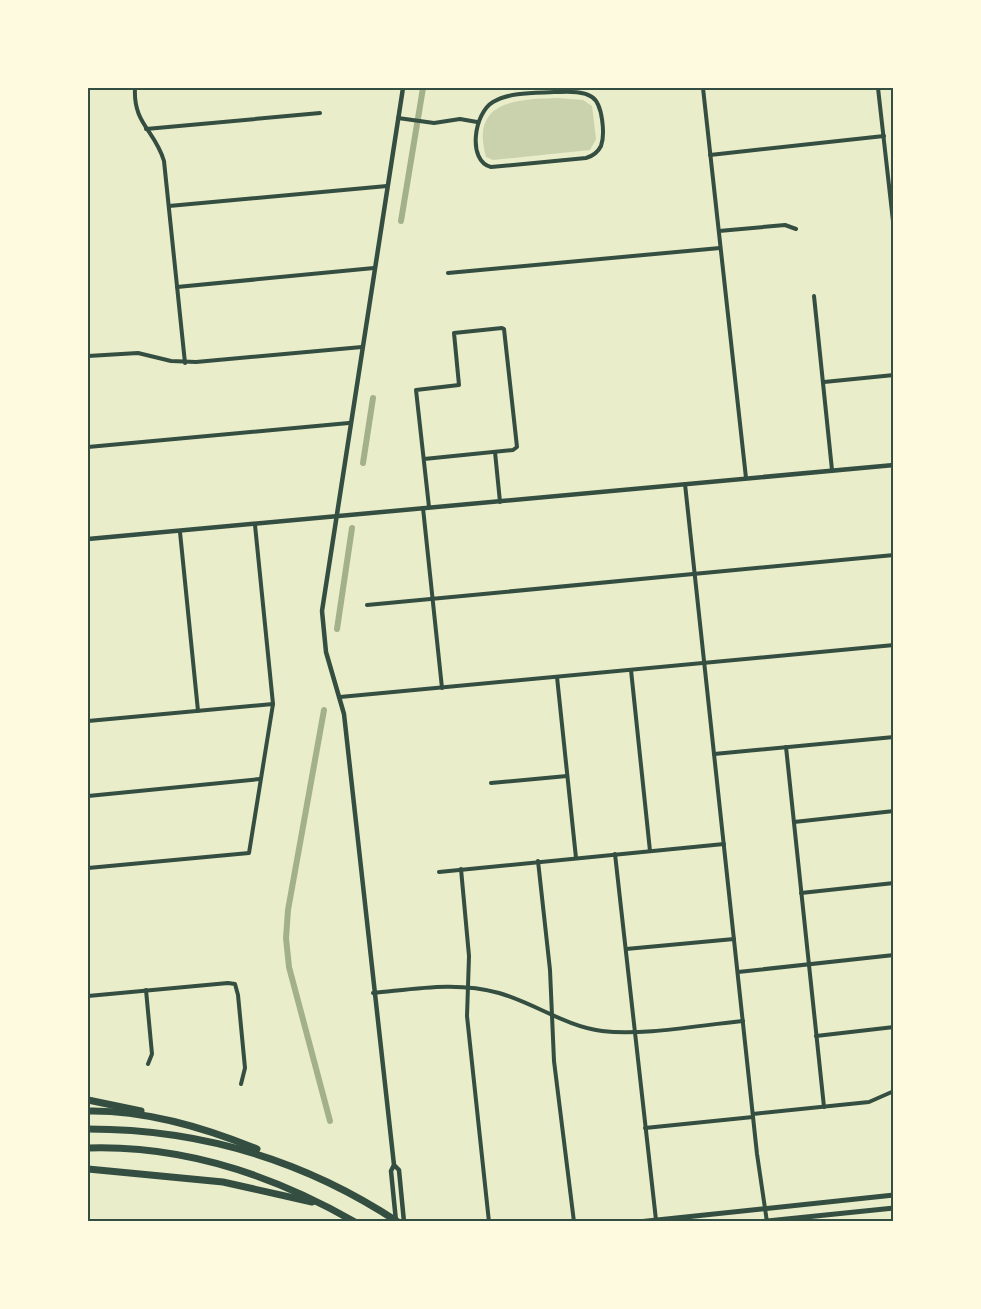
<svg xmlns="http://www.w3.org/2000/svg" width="981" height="1309" viewBox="0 0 981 1309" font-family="'Varela Round',sans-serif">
<rect width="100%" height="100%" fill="#e9edc9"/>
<!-- green -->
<path fill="#cad2ad" d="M 558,98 L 583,100 L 592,106 L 596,139 L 590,150 L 493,160 L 486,157 C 470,101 516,99 558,98 Z"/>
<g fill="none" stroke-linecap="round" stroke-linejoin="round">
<!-- canal -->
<g stroke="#a3b18a" stroke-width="6">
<polyline points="401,221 423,88"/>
<polyline points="363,463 373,398"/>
<polyline points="337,629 352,528"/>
<polyline points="324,710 288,910 286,938 289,967 330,1121"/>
</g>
<!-- minor -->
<g stroke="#344e41" stroke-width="4">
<path d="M 135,88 C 133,124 155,130 164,161 L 185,363"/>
<polyline points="703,88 746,478"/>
<polyline points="878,88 894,230"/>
<path d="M 554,92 C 565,92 582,90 592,97 C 603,104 605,135 601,146 C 598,152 593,156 586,158 L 491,167 C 467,161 474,113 493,102 C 510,92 535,93 554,92 Z"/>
<polyline points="398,118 434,123 460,119 477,122"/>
<polyline points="146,129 320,113"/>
<polyline points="710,155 884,136"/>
<polyline points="169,206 387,186"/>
<polyline points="719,231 785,225 796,229"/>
<polyline points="448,273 720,248"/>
<polyline points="177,287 374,268"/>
<polyline points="814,296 832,470"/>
<polyline points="88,356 138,353 171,361 196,362 362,347"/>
<polyline points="824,382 894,375"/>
<polyline points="88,447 349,423"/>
<polyline points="495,452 500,502"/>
<polyline points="424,459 513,450 517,447 504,329 502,328 454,333 459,385 416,390 429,507"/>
<polyline points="685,484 757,1154 767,1222"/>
<polyline points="423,508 442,688"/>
<polyline points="180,532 198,711"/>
<polyline points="367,605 894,555"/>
<polyline points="631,670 650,851"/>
<polyline points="557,677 576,858"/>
<polyline points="340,697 894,645"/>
<polyline points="88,721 273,704"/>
<polyline points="786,747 824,1107"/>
<polyline points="714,754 894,737"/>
<polyline points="491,783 567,776"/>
<polyline points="88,796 260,779"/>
<polyline points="794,822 894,811"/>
<polyline points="615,854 656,1220"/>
<polyline points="538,861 550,970 554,1061 574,1222"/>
<polyline points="88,868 249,853 273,704 255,525"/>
<polyline points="461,869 469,956 467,1016 489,1222"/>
<polyline points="439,872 724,844"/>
<polyline points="801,893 894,883"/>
<polyline points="626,949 734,939"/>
<polyline points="738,972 894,955"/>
<polyline points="146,990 152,1054 148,1064"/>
<path d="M 373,993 C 415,989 457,981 499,993 C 534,1003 565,1026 602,1031 C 644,1036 700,1025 743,1021"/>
<polyline points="88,996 228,983 235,984 238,995 245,1068 241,1084"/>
<polyline points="816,1036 894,1027"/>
<polyline points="753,1114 869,1102 894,1091"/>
<polyline points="645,1128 753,1117"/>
</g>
<!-- tertiary -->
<g stroke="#344e41" stroke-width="4.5">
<polyline points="88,539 894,465"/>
<polyline points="394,1165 399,1170 404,1222"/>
<polyline points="396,1221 391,1171 394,1165 344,714 326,652 322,611 403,88"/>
</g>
<!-- secondary -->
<g stroke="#344e41" stroke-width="5">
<polyline points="638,1222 894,1195"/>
<polyline points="757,1222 894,1208"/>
</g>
<!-- motorway -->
<g stroke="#344e41" stroke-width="7">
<polyline points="88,1100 141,1111"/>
<path d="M 88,1111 C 146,1110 203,1127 257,1149"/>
<path d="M 88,1129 C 200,1129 304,1160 398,1222"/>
<path d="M 88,1148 C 183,1145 273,1175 355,1222"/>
<polyline points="88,1169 223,1182 312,1202"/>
</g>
</g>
<!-- border -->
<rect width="981" height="1309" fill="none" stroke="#fefae0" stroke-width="178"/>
<rect x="89" y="89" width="803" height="1131" fill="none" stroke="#344e41" stroke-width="2"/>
</svg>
